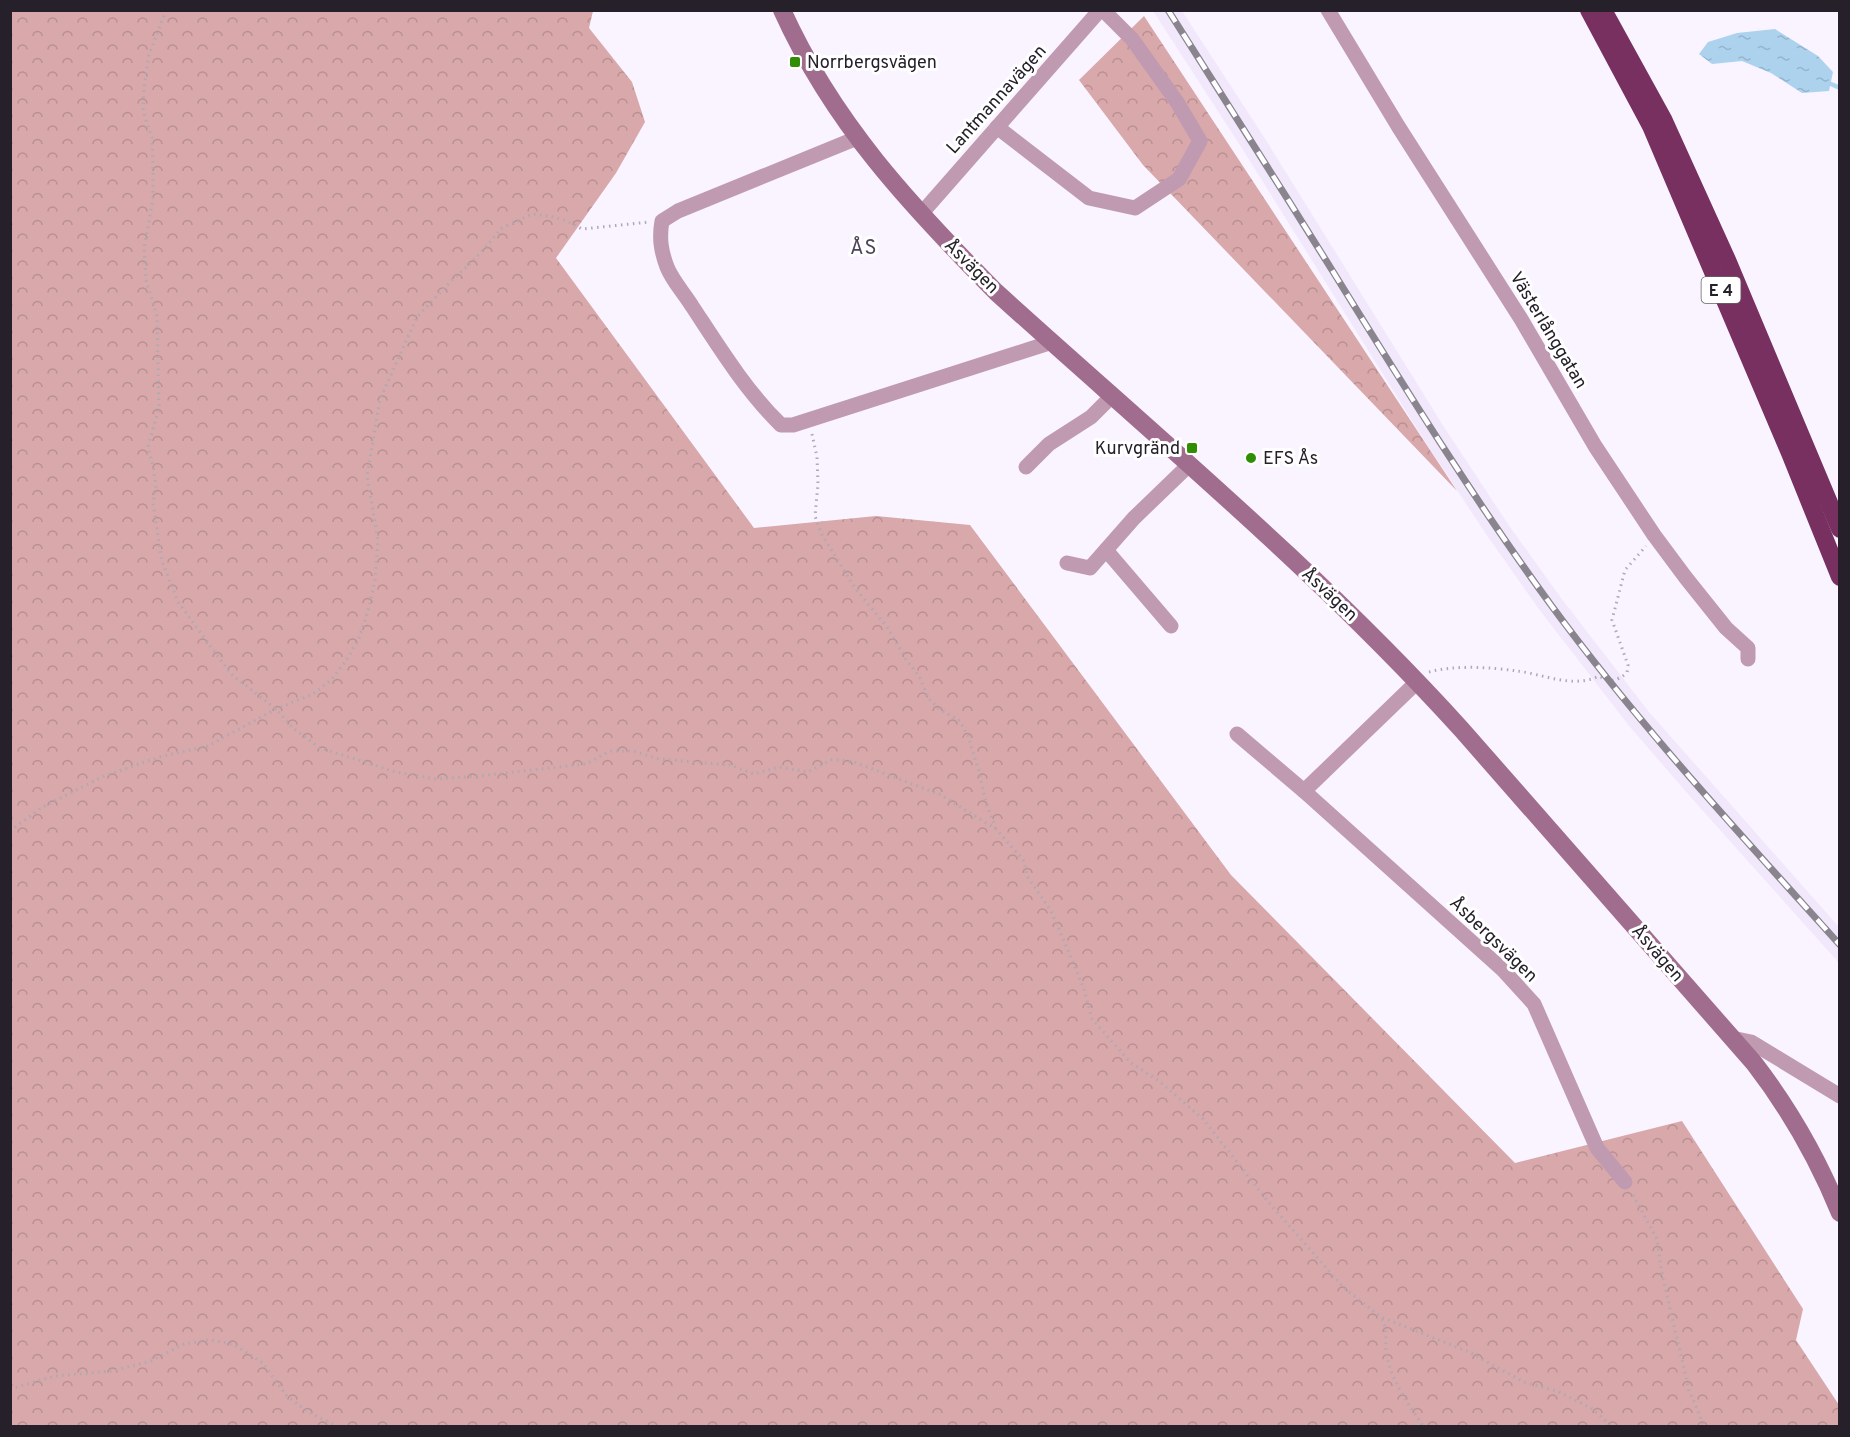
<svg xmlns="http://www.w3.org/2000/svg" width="1850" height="1437" viewBox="0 0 1850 1437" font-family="Overpass,sans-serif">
<defs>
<pattern id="forest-crowns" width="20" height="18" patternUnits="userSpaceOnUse" patternTransform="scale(1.5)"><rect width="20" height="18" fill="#d8a8aa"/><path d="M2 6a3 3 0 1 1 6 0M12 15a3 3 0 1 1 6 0" fill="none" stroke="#b99092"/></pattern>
<pattern id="water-ripples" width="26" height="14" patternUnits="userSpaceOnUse" patternTransform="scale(1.5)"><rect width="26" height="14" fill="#acd2ee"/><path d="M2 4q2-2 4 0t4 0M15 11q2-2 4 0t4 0" fill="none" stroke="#94b4cc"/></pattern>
</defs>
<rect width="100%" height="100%" fill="#f9f4ff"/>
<!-- built -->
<polygon fill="#f2e8fc" points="1153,11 1182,11 1264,137 1444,427 1508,524 1561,598 1649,712 1839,927 1839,963 1695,802 1630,727 1541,612 1488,537 1424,440 1243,150"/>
<!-- forest -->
<g fill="url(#forest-crowns)">
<polygon points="10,11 593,11 589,28 632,82 645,122 616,173 556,258 754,528 876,516 970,525 1231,875 1515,1163 1682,1121 1803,1309 1796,1340 1839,1405 1839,1426 11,1426"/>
<polygon points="1144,16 1457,491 1143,165 1079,80"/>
</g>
<!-- water -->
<polygon fill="url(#water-ripples)" points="1775,29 1818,56 1833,72 1829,91 1802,93 1771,73 1742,61 1712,64 1699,54 1708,42 1737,33"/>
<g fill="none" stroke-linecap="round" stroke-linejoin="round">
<!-- stream -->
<polyline stroke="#acd2ee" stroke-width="4.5" points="1831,84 1840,88"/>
<!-- path -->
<g stroke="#aea9b3" stroke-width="3" stroke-dasharray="1.5 4.5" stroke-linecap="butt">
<polyline points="166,10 149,55 144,88 143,111 152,138 153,166 153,199 144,248 146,280 157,316 159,408 148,447 153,466 156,487 153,503 162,561 178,602 231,674 276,709 293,728 320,748 396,772 436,779 479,776 586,764 610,751 633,751 659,759 730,765 754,774 779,767 808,772 831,760 840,760 857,763 941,795 996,829 1024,861 1027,876 1051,911 1067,948 1084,989 1092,1019 1131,1063 1159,1081 1203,1119 1270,1204 1344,1288 1381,1317 1469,1352 1524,1382 1557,1391 1591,1408 1606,1421 1609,1426"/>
<polyline points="812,434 817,457 818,484 815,516 821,533 855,588 887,627 907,661 919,676 929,699 938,708 960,721 968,736 979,771 986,803 996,829"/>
<path d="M 1429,672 C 1454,665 1490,667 1517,671 C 1543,674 1573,689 1599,676 C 1611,683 1616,681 1627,673 L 1628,665 L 1612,620 L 1625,570 L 1646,546"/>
<polyline points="10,831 41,808 102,777 159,757 208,746 276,709 313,694 331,680 346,661 359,638 369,608 375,580 378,541 367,476 380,399 417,317 450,282 475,259 502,228 532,214 549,216 567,221 582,229 649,222"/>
<polyline points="1633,1195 1657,1239 1662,1274 1689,1390 1704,1426"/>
<path d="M 1382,1319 C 1388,1331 1385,1339 1386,1351 C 1390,1380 1408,1403 1423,1426"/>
<polyline points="10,1389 55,1376 112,1371 151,1361 184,1344 210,1340 233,1344 263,1363 286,1395 308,1412 337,1426"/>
</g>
<!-- street -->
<g stroke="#bf9ab0" stroke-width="15">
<polyline points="1328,10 1398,126 1521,319 1595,446 1654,535 1686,578 1726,628 1748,648 1748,659"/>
<polyline points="997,127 1089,198 1135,208 1179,179 1200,141 1177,102 1132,39 1103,10"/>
<path d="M 857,138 L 678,211 L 662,221 C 659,238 661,251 667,267 C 672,280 684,293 692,306 C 719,347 746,391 781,425 L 793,425 L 1052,342"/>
<polyline points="921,214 1100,10"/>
<polyline points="1026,467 1049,444 1091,417 1112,396"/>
<polyline points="1106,550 1171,626"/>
<polyline points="1067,563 1090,568 1134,518 1189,465"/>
<polyline points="1237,734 1304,791 1503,970 1534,1004 1597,1148 1625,1182"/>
<polyline points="1304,791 1418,681"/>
<polyline points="1732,1038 1751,1042 1840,1096"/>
</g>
<!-- secondary -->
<path stroke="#a16d8e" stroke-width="18" d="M 782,10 C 833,123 910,205 996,292 C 1154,435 1319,572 1462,730 L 1754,1063 C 1791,1111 1817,1157 1840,1213"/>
<!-- highway -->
<g stroke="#773060" stroke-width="18">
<polyline points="1589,10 1651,126 1790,453 1840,577"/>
<polyline points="1603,10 1663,119 1727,260 1840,529"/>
</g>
<!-- rail casing -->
<g stroke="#89848e" stroke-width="7">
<path id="rail" d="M 1168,10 C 1223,97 1278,183 1332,270 C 1402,383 1472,497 1551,605 C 1639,725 1740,834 1840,945"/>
</g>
<!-- rail -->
<use href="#rail" stroke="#fff" stroke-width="4.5" stroke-dasharray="14" stroke-linecap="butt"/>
</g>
<!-- markers -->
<g fill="#2f8e03" stroke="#fff" stroke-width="2">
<rect x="789" y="56" width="12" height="12" rx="3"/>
<rect x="1186" y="442" width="12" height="12" rx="3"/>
<circle cx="1251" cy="458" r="6"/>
</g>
<g text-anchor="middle" stroke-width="6" stroke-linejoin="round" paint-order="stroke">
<!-- shield labels -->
<rect fill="#fff" stroke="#66636a" stroke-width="1.5" x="1701.5" y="277" width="39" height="26" rx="4.5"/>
<g font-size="16" font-weight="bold" fill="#25202a">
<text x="1721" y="296">E 4</text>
</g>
<!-- poi labels -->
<g font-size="18" fill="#25202a" stroke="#fff" text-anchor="start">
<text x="807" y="68">Norrbergsvägen</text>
<text x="1180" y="454" text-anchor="end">Kurvgränd</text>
<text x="1263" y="464">EFS Ås</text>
</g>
<!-- street labels -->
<g font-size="18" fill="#25202a" stroke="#fff">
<text transform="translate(996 99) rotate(-48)" y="6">Lantmannavägen</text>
<text transform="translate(972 266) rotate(45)" y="6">Åsvägen</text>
<text transform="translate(1549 330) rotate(59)" y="6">Västerlånggatan</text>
<text transform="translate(1330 594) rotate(43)" y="6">Åsvägen</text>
<text transform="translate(1494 939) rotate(44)" y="6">Åsbergsvägen</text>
<text transform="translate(1658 953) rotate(49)" y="6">Åsvägen</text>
</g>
<!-- neighbourhood labels -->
<g font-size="20" letter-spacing="1.5" fill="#4e4359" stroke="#fff">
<text x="864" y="254">ÅS</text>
</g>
</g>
<!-- border -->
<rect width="1850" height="1437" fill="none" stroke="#25202a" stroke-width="24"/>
</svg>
